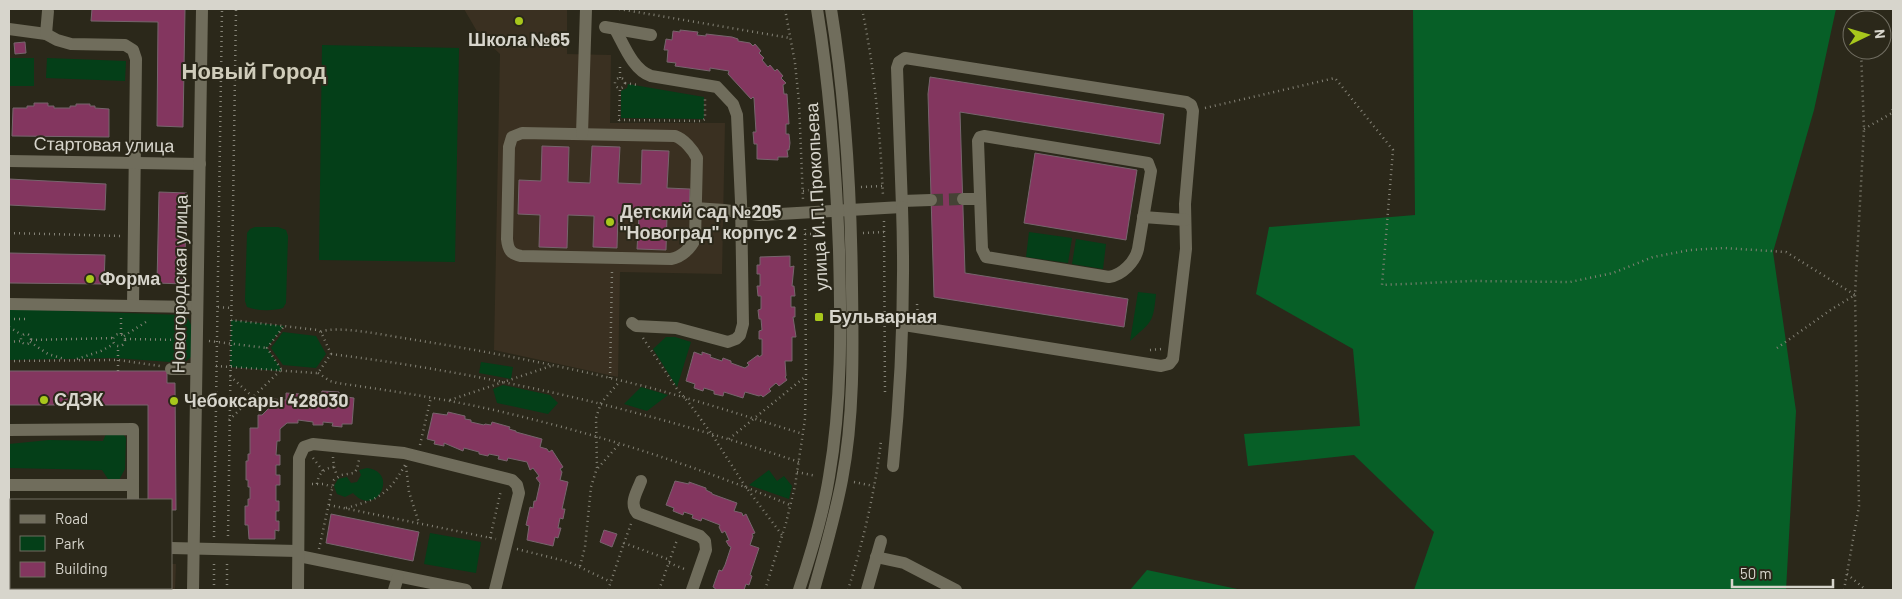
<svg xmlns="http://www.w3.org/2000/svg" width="1902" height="599" viewBox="0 0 1902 599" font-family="Barlow,sans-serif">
<rect width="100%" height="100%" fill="#2b281a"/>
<!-- education -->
<g fill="#3a3021">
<polygon points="464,9 567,9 567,54 611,55 610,123 725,123 722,274 620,272 618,377 494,350 500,54 478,33"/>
<polygon points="171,564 176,564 175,590 9,590 9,570 11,567 11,588 171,588"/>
</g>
<!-- green -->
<g fill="#043f18">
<polygon points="322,45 459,48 455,262 319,260"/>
<rect x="9" y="58" width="25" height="28"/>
<polygon points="47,58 126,61 125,81 46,78"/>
<polygon points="628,84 704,97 704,119 621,118 621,91 627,88"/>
<path d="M 255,227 L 278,227 L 286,230 L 288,236 L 286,303 L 283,308 C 273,311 258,311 247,307 L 245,301 L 247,233 L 250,229 Z"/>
<polygon points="1029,232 1072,238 1068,263 1026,257"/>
<polygon points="1076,239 1106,244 1103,269 1072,264"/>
<path d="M 1138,292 L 1156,294 C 1153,324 1152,321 1130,341 Z"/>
<path d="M 9,309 L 183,315 C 197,322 191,344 191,357 L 184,363 L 115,358 L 9,360 Z"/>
<polygon points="231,320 284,326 267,348 282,370 280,371 230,367"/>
<polygon points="283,332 316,336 326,354 316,368 283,365 271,348"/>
<polygon points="666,337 675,337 691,342 677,387 653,349"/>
<polygon points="481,362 513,367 511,379 479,373"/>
<polygon points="503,385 550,395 558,403 548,414 497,403 493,389"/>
<polygon points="641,387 668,395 647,411 624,404"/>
<polygon points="106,434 123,434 126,438 125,469 119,480 108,479 102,470 9,468 9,444 49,440 103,441"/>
<path d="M 367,468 C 400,472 376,519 353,493 L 345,497 L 337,494 L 334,486 L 338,479 L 347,477 L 351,483 L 357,482 L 361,475 L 359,470 Z"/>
<polygon points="769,470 777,481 784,476 792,486 789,499 749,485"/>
<polygon points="430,533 481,542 476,573 424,564"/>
</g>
<!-- forest -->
<g fill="#075f27">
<polygon points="1413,9 1836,9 1814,110 1773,252 1796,411 1786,590 1414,590 1434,532 1354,455 1248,466 1244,434 1360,426 1353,349 1256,294 1269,227 1415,215"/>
<polygon points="1147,570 1242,590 1130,590"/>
</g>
<!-- building -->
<g fill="#83365f" stroke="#77656d">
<polygon points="92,9 185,9 183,127 157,126 158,22 91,21"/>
<polygon points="680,30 698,32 697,35 706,36 706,34 732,37 738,39 738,41 750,43 753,46 755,44 761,51 759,53 764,58 762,60 768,67 770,65 775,71 777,69 783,76 781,78 786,83 783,85 784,94 787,94 789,124 786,124 786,134 789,134 790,143 789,150 787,150 788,157 778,157 778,160 757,159 757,144 754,144 753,132 756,132 754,98 753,97 751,99 728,74 729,71 710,68 710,71 675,66 676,63 667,62 668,50 664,50 666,39 672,40 673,31 680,32"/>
<polygon points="25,42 26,53 15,54 14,43"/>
<polygon points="930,77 1164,114 1160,144 960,112 965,273 1128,299 1124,327 934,297 928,94"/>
<polygon points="34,103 48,103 48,106 54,106 54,108 70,108 70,106 76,106 76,104 90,104 90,106 95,106 95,108 109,109 109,137 12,136 13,108 27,108 27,106 34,106"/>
<polygon points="542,146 569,147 568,182 590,183 592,146 620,147 618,183 641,184 642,150 669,151 667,188 690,189 689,217 667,216 666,250 637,249 639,215 618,215 617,248 593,247 594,216 568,215 567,248 539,247 540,215 518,214 519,180 541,181"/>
<polygon points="1035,153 1137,170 1126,240 1024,223"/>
<polygon points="9,179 106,184 105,210 9,205"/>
<polygon points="159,192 187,193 184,284 157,283"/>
<polygon points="9,253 105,255 104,284 9,283"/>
<polygon points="790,256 790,267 794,266 792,286 794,286 795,296 791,296 791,307 795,307 795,317 793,317 796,337 792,337 792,361 785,361 786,376 785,377 787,380 779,386 776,383 769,389 771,391 763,397 761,395 759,396 745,392 743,398 724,392 723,396 714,394 714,391 704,388 703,391 694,388 695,384 686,381 694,352 702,355 702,352 711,355 710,357 722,361 723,358 731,361 731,363 745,368 749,365 747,363 758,355 759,357 762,355 762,339 759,339 759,331 762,330 761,319 759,319 758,310 761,309 761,296 758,296 757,286 760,286 760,274 757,274 757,265 760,265 760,257"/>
<polygon points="9,371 167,371 167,383 175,383 176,510 171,510 171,500 148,500 148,405 9,405"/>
<polygon points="322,391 339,392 339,396 354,398 352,424 342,424 342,427 332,426 333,423 323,422 323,425 313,425 313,422 298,420 298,423 287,423 280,429 280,441 277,441 276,455 280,455 280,465 276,465 276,475 280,475 280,485 276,485 276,501 279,501 279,511 276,511 276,521 279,521 279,531 275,530 275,539 249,539 248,525 245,525 245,506 248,506 248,499 250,499 250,487 248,487 248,480 246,480 246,461 248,461 248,454 250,454 250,428 258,428 258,415 262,415 273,404 273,399 286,400 286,393 315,395 315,394 321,394"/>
<polygon points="448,412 465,416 465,419 471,420 471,422 484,425 485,424 491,425 492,422 510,427 509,429 516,431 516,432 542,439 540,447 547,449 549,452 552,450 563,467 560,469 562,472 560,480 568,482 562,509 565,509 563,519 560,518 558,528 561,528 558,538 555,537 553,546 527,540 529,526 526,525 530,507 533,508 534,501 536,501 540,483 536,478 539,476 533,468 530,470 527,462 508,458 507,461 498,459 499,456 489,454 488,456 479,454 479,452 464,448 463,451 444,443 444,446 434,444 435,441 427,439 433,413 447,415"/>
<polygon points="675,481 689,484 689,482 706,488 706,490 712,493 712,494 737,503 734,511 742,513 743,516 746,514 755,533 752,534 753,536 750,545 759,548 750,575 752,576 749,585 746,584 744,590 715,590 715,588 713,587 719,570 722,571 725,565 731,547 729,546 726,541 729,540 725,531 722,533 719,527 720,525 702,518 701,521 692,518 693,515 684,512 683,515 673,511 674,508 666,505"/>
<polygon points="331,514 419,532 413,561 326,543"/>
<polygon points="604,530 617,534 612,547 600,542"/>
</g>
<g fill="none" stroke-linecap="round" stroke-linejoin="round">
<!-- minor-tunnel -->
<polyline stroke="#454235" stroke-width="12" stroke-dasharray="12 6" stroke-linecap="butt" points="931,200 963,199"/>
<!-- path -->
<g stroke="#858377" stroke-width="2.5" stroke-dasharray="1 4" stroke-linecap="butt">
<polyline points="619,9 790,38"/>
<polyline points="785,9 795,63 799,102 803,200"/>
<path d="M 862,9 C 875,70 880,133 883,196"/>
<polyline points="1860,9 1860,20"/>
<circle cx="620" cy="83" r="5"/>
<polyline points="620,78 620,64"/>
<polyline points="625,83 638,85"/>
<polyline points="1205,108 1335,78 1393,150 1382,285 1470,281 1570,282 1613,273 1653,257 1690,250 1724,248 1786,252 1855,295 1832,309 1777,348"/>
<polyline points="619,120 702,121 705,119 705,97"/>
<polyline points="619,121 620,88"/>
<polyline points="1864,129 1892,113 1893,108"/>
<polyline points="861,187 882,186"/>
<polyline points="803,191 824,189"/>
<polyline points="884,221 885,396"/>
<polyline points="9,233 122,236"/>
<polyline points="863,233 884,232"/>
<polyline points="805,234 827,234"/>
<polyline points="917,304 918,316"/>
<polyline points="218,307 231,308"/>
<polyline points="9,319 29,319"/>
<polyline points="9,327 22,335"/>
<path d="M 321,332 C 336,325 384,335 403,338 C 486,351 569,367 651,388 C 702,402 752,418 803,434"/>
<circle cx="119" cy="340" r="6"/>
<circle cx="26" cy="339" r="5"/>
<polyline points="121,334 121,318"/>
<polyline points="124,336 149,320"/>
<polyline points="643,338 677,389 689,403 711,433 745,486 782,535"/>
<polyline points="125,339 186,340"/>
<polyline points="31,340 113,338"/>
<polyline points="209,341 267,348"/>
<polyline points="9,342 21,341"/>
<polyline points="30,342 48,354 64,359"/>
<polyline points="1150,350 1162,349"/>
<path d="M 331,354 C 491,374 646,410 799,462"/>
<polyline points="77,359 101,351 114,344"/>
<polyline points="9,361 118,360 160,366"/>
<polyline points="216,366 316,373 318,373 331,354 321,332 318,330 231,320"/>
<polyline points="281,369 267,348 284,326"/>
<polyline points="118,371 118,346"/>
<path d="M 318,373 L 330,381 L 337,383 C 401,392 465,402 527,418 C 617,440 705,470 790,505"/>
<polyline points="230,376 253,397"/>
<polyline points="610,378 612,270"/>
<polyline points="450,400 551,366"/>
<polyline points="229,420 280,371"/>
<polyline points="729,439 806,376"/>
<polyline points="420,445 431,397"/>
<polyline points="333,457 334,467 337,476"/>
<polyline points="313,458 323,471"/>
<polyline points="406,466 409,492 419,523"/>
<polyline points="598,468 620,443"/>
<polyline points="797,472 816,476"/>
<polyline points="854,482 874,486"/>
<polyline points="312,484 324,484 332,487"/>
<path d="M 317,484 C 318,474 324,468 334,467"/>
<polyline points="329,505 496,539"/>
<path d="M 346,508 C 379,499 388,495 405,465"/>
<polyline points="631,524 624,543 670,560"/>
<polyline points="228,536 236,9"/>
<polyline points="214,537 222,9"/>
<polyline points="490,538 501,490"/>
<polyline points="319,549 334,480 341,475 354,473 357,469 359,460"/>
<polyline points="517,549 569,562 611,582"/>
<polyline points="669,563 687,570"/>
<polyline points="580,566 585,547 591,487 597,468 596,418 601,403 620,381"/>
<polyline points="1847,574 1866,590"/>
<polyline points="214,590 214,560"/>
<polyline points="227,590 227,562"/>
<polyline points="608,590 624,543"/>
<polyline points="659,590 677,540"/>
<polyline points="765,590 786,523 795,486 805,419 806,376 805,226"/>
<path d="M 848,590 C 863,542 875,492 881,441"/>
<polyline points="1844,590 1859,506 1855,295 1864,129 1861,50"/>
</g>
<!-- minor -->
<g stroke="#706d5c" stroke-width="12">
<polyline points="605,27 651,35"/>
<polyline points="9,29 46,34 57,40 71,44 125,45 133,50 136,59 133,306"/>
<path d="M 615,29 C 624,45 633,70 651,76 L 717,87 L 733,104 L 737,115 L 741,202 L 743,324 L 740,335 L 736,339 L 728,342 L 676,328 L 636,326 L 632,323"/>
<polyline points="46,34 48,11"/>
<path d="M 522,133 L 675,136 C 684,139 693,150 697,158 L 695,239 C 691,248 682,257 671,259 L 521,256 C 511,254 508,250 507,239 L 509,147 L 512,137 Z"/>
<polyline points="582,134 586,9"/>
<path d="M 984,136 L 1148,163 L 1151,171 L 1138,249 C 1135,262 1122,275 1109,277 L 986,257 L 982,249 L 978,141 L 980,137 Z"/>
<polyline points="9,161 200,164"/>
<polyline points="963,199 980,199"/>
<polyline points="902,201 931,200"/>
<polyline points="695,208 724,210 760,215 902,207 897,68 899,62 905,58 1186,102 1191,105 1193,111 1185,204 1186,249 1173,359 1169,364 1161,366 904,325"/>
<polyline points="1143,217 1185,220"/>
<polyline points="9,304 197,307"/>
<polyline points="171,369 196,369"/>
<polyline points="9,430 133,429 133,500"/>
<path d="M 893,466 C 902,377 905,296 902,207"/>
<path d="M 641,481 C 637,492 629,503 637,513 L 700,536 L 705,541 L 706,550 L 692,590"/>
<polyline points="9,485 133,485"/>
<polyline points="171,548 298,551"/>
<polyline points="299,556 466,590"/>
<polyline points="876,557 904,563 956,590"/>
<polyline points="156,590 156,588"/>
<polyline points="193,590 202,9"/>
<polyline points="298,590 299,458 304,447 313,444 404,453 512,480 517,485 519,493 495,590"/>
<polyline points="394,590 398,577"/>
<path d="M 799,590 C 811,554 823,515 829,477 C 842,402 841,326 839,250 C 836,169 830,89 817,9"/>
<path d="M 814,590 C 824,554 835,517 842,480 C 854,417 853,352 852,288 C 851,194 846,101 831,9"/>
<polyline points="867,590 881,541"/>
</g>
</g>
<!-- markers -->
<g fill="#a8c71c" stroke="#2b281a" stroke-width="2">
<circle cx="519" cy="21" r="5"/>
<circle cx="610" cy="222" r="5"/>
<circle cx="90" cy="279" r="5"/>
<rect x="814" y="312" width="10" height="10" rx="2.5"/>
<circle cx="44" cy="400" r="5"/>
<circle cx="174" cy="401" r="5"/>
</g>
<g text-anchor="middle" stroke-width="4" stroke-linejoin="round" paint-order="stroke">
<!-- poi labels -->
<g font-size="18" font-weight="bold" fill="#d7d5cc" stroke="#2b281a" text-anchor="start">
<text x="519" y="46" text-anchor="middle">Школа №65</text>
<text x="620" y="218">Детский сад №205<tspan x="620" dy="21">"Новоград" корпус 2</tspan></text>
<text x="100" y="285">Форма</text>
<text x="829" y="323">Бульварная</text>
<text x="54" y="406">СДЭК</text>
<text x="184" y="407">Чебоксары 428030</text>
</g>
<!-- street labels -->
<g font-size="18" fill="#d7d5cc" stroke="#2b281a">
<text transform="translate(104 145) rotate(1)" y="6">Стартовая улица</text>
<text transform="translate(817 197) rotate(-93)" y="6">улица И.П.Прокопьева</text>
<text transform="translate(180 284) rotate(-89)" y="6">Новогородская улица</text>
</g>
<!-- district labels -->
<g font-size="22" font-weight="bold" fill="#d0cdbb" stroke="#2b281a">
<text x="254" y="79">Новый Город</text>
</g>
</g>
<!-- border -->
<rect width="1902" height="599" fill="none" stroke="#d7d5cc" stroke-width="20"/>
<!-- legend -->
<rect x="10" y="499" width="162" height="90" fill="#2b281a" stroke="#706d61"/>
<rect x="20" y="515" width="25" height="8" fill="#706d5c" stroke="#706d61"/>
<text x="55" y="524" font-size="15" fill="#d7d5cc">Road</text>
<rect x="20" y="536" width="25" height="15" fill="#043f18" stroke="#706d61"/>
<text x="55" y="549" font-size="15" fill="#d7d5cc">Park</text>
<rect x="20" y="562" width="25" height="15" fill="#83365f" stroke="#706d61"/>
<text x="55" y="574" font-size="15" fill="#d7d5cc">Building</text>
<!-- north arrow -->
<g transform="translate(1867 35) rotate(85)"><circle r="24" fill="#2b281a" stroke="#706d61"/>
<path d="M0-4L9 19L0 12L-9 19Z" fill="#a8c71c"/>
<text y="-8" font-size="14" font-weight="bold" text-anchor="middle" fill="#d7d5cc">N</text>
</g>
<!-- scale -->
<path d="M1732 579v8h101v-8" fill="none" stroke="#d7d5cc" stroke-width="2.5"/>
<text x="1740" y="579" font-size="15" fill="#d7d5cc" stroke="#2b281a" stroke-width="4" paint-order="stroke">50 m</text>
</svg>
